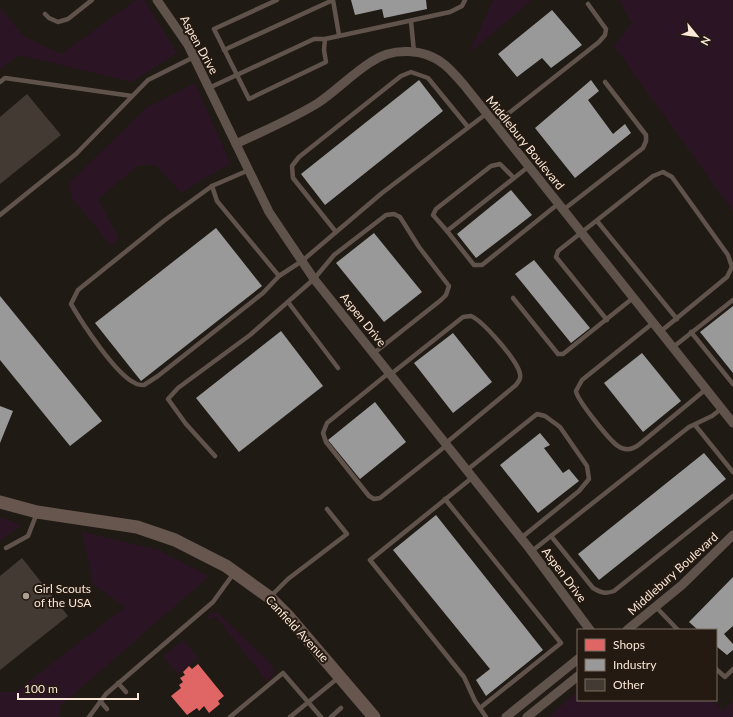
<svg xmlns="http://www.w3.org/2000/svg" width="733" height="717" viewBox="0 0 733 717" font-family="Lato,sans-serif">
<rect width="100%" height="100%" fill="#201a15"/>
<!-- green -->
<g fill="#2b1524">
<polygon points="136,0 144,0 177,53 132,82 19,55 0,69 0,8 23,36 61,54"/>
<polygon points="493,0 532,0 469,53"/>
<polygon points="619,0 733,0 733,211 614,46 632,23"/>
<polygon points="195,83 230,163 181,193 156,165 139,165 98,199 119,239 111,246 72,198 69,183 146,108"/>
<polygon points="0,517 21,525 0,541"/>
<polygon points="82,532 159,550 209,576 59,707 60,717 0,717 0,692 15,692 125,607 93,584"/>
<polygon points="212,612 219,614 271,664 274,670 271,678 262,685 266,680 215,616 210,620 207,617"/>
<polygon points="183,640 198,658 178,674 163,656"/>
<polygon points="578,691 578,700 713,700 723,711 733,701 733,717 548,717"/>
</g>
<!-- shops -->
<polygon fill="#e06666" points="198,664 224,696 218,701 220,704 209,713 204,706 199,711 197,708 187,715 171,696 181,688 179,685 183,682 180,678 185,675 183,672 189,666 192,669"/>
<!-- industry -->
<g fill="#999">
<polygon points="351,0 426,0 427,9 384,18 382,9 355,15"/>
<polygon points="552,10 582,45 551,68 542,58 517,77 498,54"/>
<polygon points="419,80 443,111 325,205 301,174"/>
<polygon points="591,80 599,91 588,100 613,134 625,124 631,133 575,178 535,128"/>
<polygon points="511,190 532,215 476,258 457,234"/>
<polygon points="216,228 262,286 141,381 95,323"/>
<polygon points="374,233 422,292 384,322 336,263"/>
<polygon points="534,260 590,328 571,343 515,274"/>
<polygon points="0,296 102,421 70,446 0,360"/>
<polygon points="733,306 733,373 700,332"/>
<polygon points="281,331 323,386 239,452 196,398"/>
<polygon points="453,333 492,382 453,413 414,363"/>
<polygon points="642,353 681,401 643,432 604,383"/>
<polygon points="375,402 406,442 360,479 328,440"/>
<polygon points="0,406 13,411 0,443"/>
<polygon points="540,433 550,445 544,448 563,473 569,469 579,481 538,513 500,465"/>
<polygon points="704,453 726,479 599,580 578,554"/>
<polygon points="436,515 543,650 486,696 476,680 490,669 393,550"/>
<polygon points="733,577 733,626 724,634 733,644 733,650 727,655 716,646 716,630 698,630 689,622"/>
</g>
<!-- building -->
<g fill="#423a33">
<polygon points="27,94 61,135 0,184 0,117"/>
<polygon points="22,558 68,616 0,670 0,576"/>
</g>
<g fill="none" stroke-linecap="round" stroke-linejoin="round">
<!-- lane -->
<g stroke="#60534b" stroke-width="4.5">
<polyline points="277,0 214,29 249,99 326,62 324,50 325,39 450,12 462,6 465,0"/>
<polyline points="45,14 49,18 58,22 68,19 92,0"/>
<polyline points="411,21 414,52"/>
<polyline points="224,50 333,0 339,35"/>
<polyline points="0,82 5,78 132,96"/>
<polyline points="209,88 314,39 325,39"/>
<polyline points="495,124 599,42 605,35 606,29 588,4"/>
<polyline points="528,167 447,231 474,265 482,265 558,204"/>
<path d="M 249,170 L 212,186 L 165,220 L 78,290 L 71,304 C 82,323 116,375 135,383 C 137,385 141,385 144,385 L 158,376 L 263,293 L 279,276"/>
<polyline points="212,186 217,201 279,276 302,261 382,193 486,114"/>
<polyline points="563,210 643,148 646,141 646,135 605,82"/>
<polyline points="0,215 76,154 148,80 194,57"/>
<polyline points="597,221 677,319"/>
<polyline points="447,231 433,215 436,209 491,166 500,164 514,178"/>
<polyline points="336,232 293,178 292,166 299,157 401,76 411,72 428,78 468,127"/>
<polyline points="513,298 558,354 563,354 633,298"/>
<polyline points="288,302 338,368"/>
<polyline points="607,320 556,257 558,251 653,176 663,172 672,177 728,255 732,267 727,277 660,332"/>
<path d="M 653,323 L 582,380 L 576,391 C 577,400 610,441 618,446 C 626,452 634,449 641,443 L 705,390"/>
<polyline points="691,332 733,384"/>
<polyline points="672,348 733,300"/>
<polyline points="390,372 327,423 323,433 326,442 369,496 374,499 380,498 447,445"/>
<path d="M 391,374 L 463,317 L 471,316 C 483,321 518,361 520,374 C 521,379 519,381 516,385 L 446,443"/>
<polyline points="695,425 733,472"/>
<polyline points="215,456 186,424 168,399 178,388 250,335 314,279 334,255 386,215 394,214 400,217 419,247 449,286 446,295 441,300 374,353"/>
<polyline points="467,470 537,414 545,416 560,427 587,466 589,479 579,491 521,538"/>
<polyline points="473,477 370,560 464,677 475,701 486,717"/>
<polyline points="445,499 561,643 480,708"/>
<path d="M 551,536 L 593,588 C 601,593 606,594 614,591 L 733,496"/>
<polyline points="6,548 28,536 37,513"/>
<polyline points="532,551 689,427 712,416 721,409"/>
<polyline points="271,596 288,579 347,534 327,509"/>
<polyline points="656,607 678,630"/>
<polyline points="716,669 725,677 733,669"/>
<polyline points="118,683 126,692"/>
<polyline points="100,701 107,709"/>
<polyline points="89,717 106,694 213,602 234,573"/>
<polyline points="230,717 283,673 321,717"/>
<polyline points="290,717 338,678"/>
<polyline points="331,717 341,708"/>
</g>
<!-- street -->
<g stroke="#60534b" stroke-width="9">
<polyline points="157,0 188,45 269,212 314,279 529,548 590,630"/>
<path d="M 236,144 C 263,131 292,119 318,103 C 336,91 352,74 371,62 C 392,47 425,48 445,65 C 452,71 458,78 464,85 L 733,423"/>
<polyline points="627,630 682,585 733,535"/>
<polyline points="506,717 578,659"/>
<polyline points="527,717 578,676"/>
</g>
<!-- secondary -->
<polyline stroke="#66564e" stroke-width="13" points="0,502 37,512 137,527 175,540 226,566 269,597 287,615 374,717"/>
</g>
<!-- markers -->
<circle fill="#ae9f93" stroke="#241a11" stroke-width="1.5" cx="26" cy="596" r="4"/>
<g text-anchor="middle" stroke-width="4" stroke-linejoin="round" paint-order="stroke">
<!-- street labels -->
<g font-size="12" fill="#fbe7d7" stroke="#241a11">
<text transform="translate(199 45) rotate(61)" y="4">Aspen Drive</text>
<text transform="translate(525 143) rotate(51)" y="4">Middlebury Boulevard</text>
<text transform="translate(363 320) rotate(51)" y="4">Aspen Drive</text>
<text transform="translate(673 574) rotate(-42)" y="4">Middlebury Boulevard</text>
<text transform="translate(564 575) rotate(53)" y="4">Aspen Drive</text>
<text transform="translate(297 629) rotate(47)" y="4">Canfield Avenue</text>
</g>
<!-- poi labels -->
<g font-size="12" fill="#fbe7d7" stroke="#241a11" text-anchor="start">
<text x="34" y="593">Girl Scouts<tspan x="34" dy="14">of the USA</tspan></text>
</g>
</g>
<!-- legend -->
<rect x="577" y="629" width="140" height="72" fill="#241a11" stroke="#7a6c60"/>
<rect x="585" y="639" width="20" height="12" fill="#e06666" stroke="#7a6c60"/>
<text x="613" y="649" font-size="12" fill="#fbe7d7">Shops</text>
<rect x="585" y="659" width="20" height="12" fill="#999999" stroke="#7a6c60"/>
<text x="613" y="669" font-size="12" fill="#fbe7d7">Industry</text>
<rect x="585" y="679" width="20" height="12" fill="#423a33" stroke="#7a6c60"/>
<text x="613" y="689" font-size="12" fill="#fbe7d7">Other</text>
<!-- north arrow -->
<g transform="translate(697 36) rotate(119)" stroke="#241a11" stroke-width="3" paint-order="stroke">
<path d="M0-3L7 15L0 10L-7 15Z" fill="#fbe7d7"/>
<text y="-6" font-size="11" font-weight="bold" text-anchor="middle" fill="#fbe7d7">N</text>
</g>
<!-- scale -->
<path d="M18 693v6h120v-6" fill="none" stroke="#fbe7d7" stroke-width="2"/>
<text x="24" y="693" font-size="12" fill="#fbe7d7" stroke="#241a11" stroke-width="3" paint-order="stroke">100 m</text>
</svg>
